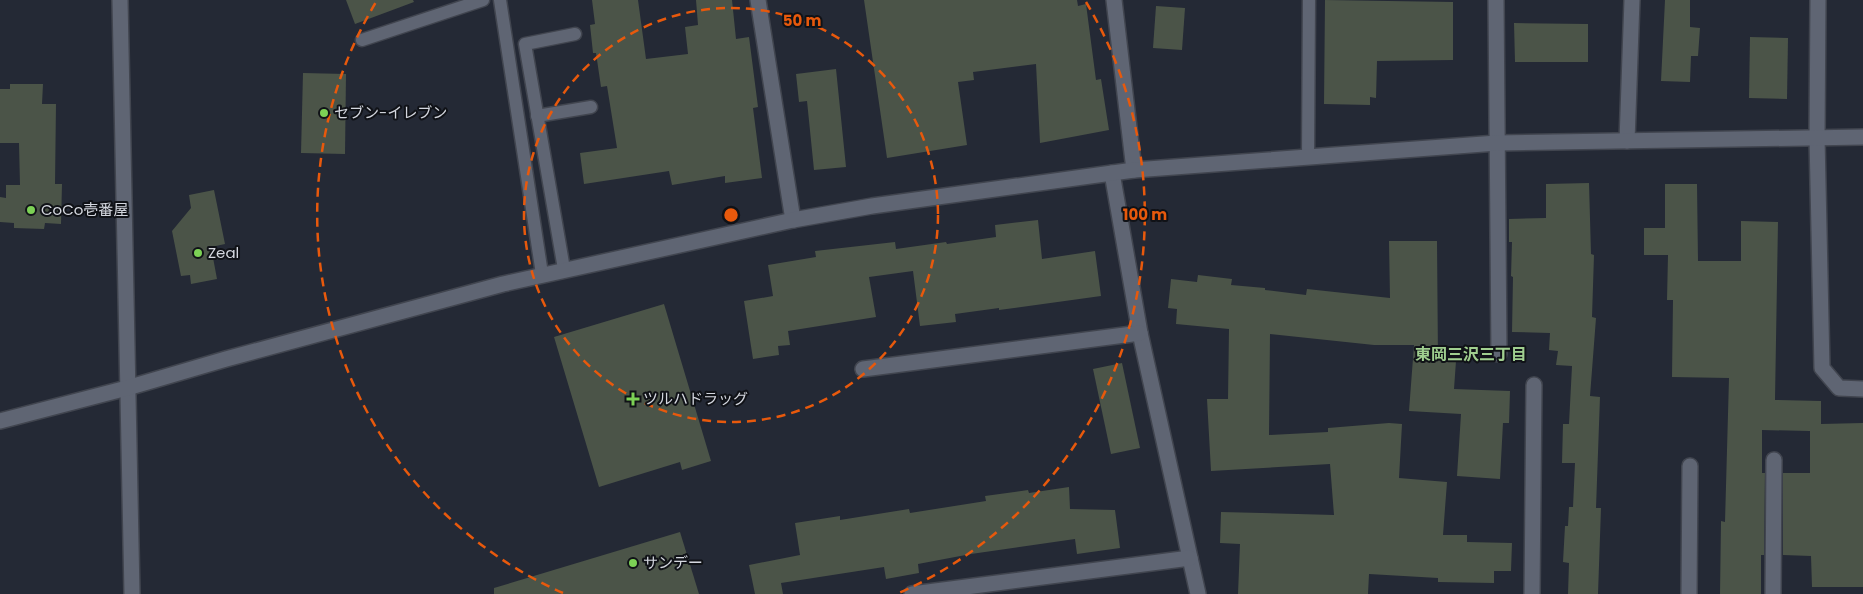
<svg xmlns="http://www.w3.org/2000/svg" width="1863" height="594" viewBox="0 0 1863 594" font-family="Poppins,'Noto Sans JP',sans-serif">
<rect width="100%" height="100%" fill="#242935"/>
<!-- building -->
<g fill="#4b5448">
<polygon points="346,0 413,0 414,2 355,24"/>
<polygon points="592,0 638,0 646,59 688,54 685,27 698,25 696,0 732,0 736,39 749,37 758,107 753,108 762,178 725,183 725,176 672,185 669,171 584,184 580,153 617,148 607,86 601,87 596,53 593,53 590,25 595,24"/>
<polygon points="864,0 1077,0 1078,6 1086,4 1096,80 1101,79 1109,130 1040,143 1036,64 973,72 974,80 958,82 967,145 887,158"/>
<polygon points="1325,0 1453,2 1453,60 1377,61 1376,98 1370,97 1370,105 1324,104"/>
<polygon points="1665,0 1690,0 1690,27 1700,28 1698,56 1691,56 1690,82 1661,81"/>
<polygon points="1156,6 1185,8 1182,50 1153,48"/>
<polygon points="1514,23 1588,24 1588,62 1515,62"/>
<polygon points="1750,37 1788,38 1787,99 1749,98"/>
<polygon points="836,69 846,167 814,170 807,101 799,102 796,74"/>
<polygon points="303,73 346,74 345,154 301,153"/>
<polygon points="10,84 43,84 42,104 56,104 55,184 62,184 61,224 45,223 44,229 14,228 14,223 0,222 0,197 6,198 6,185 20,185 19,143 0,143 0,89 10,89"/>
<polygon points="1589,183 1591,254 1594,255 1592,317 1596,318 1590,396 1600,397 1596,508 1601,508 1598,594 1568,594 1569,563 1563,562 1565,526 1568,526 1569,507 1573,507 1575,463 1562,463 1563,424 1569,424 1572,366 1556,365 1558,351 1549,350 1550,333 1512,332 1513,277 1511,276 1512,242 1509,242 1509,219 1546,218 1546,184"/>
<polygon points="1665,184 1697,184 1698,261 1741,261 1741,221 1778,222 1775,400 1821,401 1821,424 1863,423 1863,587 1812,587 1811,556 1783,555 1783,473 1810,473 1810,431 1762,430 1762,473 1765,473 1764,555 1761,555 1761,594 1720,594 1721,521 1725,522 1729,378 1672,377 1673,300 1667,300 1668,255 1644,255 1644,228 1665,228"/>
<polygon points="214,190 225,244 211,247 217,279 191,284 190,275 181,276 172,231 191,208 189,195"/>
<polygon points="1038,220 1042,259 1095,251 1101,296 999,310 999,308 955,314 956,322 920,326 913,271 869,277 876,317 788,331 790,345 778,346 779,355 753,359 744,301 773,296 768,265 816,257 815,251 895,242 896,249 946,242 947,244 996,237 995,225"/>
<polygon points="1389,241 1437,241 1438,360 1456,361 1454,389 1510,391 1509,423 1503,423 1500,479 1457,476 1461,414 1409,411 1414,345 1374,345 1270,334 1269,435 1328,432 1328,428 1389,423 1402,424 1399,478 1447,482 1443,535 1467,535 1467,542 1512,543 1511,571 1494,571 1494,583 1438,582 1438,578 1369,574 1368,594 1238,594 1240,544 1220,543 1221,512 1334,515 1330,464 1211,471 1207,399 1228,399 1229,329 1176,324 1177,309 1168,308 1171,279 1197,282 1198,275 1232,279 1231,285 1265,288 1265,290 1306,295 1307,289 1390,298"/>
<polygon points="664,304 711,461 682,470 680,462 599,487 554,337"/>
<polygon points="1122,363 1140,448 1111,454 1093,369"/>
<polygon points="1069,487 1070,509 1115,510 1120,548 1077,554 1075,539 971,554 918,564 919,573 886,579 884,567 781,583 783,594 755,594 749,565 800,555 795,523 840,516 840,520 909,509 910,513 986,501 985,496 1028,490 1029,493"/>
<polygon points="680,532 699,594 494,594 494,588"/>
</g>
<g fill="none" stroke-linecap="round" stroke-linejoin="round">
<!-- lane casing -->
<g stroke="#41454f" stroke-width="15">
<g id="lane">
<polyline points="500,0 542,274"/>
<polyline points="362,40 483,0"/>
<polyline points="537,116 591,107"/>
<polyline points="1308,157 1309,0"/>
<polyline points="564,269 525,44 575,34"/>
</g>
</g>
<!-- street casing -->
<g stroke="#41454f" stroke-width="18">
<g id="street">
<polyline points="758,0 793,220"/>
<polyline points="1114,0 1134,170"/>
<polyline points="1496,0 1499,354"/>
<polyline points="1818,0 1817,138 1822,368 1839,388 1863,389"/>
<polyline points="1627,141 1632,0"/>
<polyline points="1112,173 1140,333 1198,594"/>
<polyline points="863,369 1140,333"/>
<polyline points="912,594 1190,558"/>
<polyline points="1532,594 1534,385"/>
<polyline points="1689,594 1690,466"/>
<polyline points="1773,594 1774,460"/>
</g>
</g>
<!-- secondary casing -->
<g stroke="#41454f" stroke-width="18">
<g id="secondary">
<polyline points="120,0 132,594"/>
<polyline points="0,421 127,388 226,359 503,284 793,220 872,206 1134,170 1497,143 1863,137"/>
</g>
</g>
<!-- lane -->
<use href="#lane" stroke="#5f6573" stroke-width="12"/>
<!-- street -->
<use href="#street" stroke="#5f6573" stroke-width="15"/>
<!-- secondary -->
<use href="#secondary" stroke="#5f6573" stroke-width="15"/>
</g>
<!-- distance rings -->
<g fill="none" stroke="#e8590c" stroke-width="2.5" stroke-dasharray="9 6">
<circle cx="731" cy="215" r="207"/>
<path d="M563 593A414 414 0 0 1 376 2M1086 2A414 414 0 0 1 899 593"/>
</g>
<!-- markers -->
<g fill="#7cd155" stroke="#101217" stroke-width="2">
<circle cx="324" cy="113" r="5"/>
<circle cx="31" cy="210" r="5"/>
<circle cx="198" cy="253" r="5"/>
<path d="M630.5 391.5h5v5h5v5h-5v5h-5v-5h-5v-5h5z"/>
<circle cx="633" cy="563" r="5"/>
</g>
<g text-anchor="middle" stroke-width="4" stroke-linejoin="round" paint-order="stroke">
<!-- poi labels -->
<g font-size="15" fill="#d4d7df" stroke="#101217" text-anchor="start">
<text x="334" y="118">セブン-イレブン</text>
<text x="41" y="215">CoCo壱番屋</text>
<text x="208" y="258">Zeal</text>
<text x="643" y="404">ツルハドラッグ</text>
<text x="643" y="568">サンデー</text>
</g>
<!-- neighbourhood labels -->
<g font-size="16" font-weight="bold" fill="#a0cf8f" stroke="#101217">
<text x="1471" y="360">東岡三沢三丁目</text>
</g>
</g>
<circle cx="731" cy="215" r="8" fill="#e8590c" stroke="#101217" stroke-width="2.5"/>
<g font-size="15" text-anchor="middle" font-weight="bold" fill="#e8590c" stroke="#101217" stroke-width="4" stroke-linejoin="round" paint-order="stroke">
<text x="802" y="26">50 m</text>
<text x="1145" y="220">100 m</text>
</g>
</svg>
